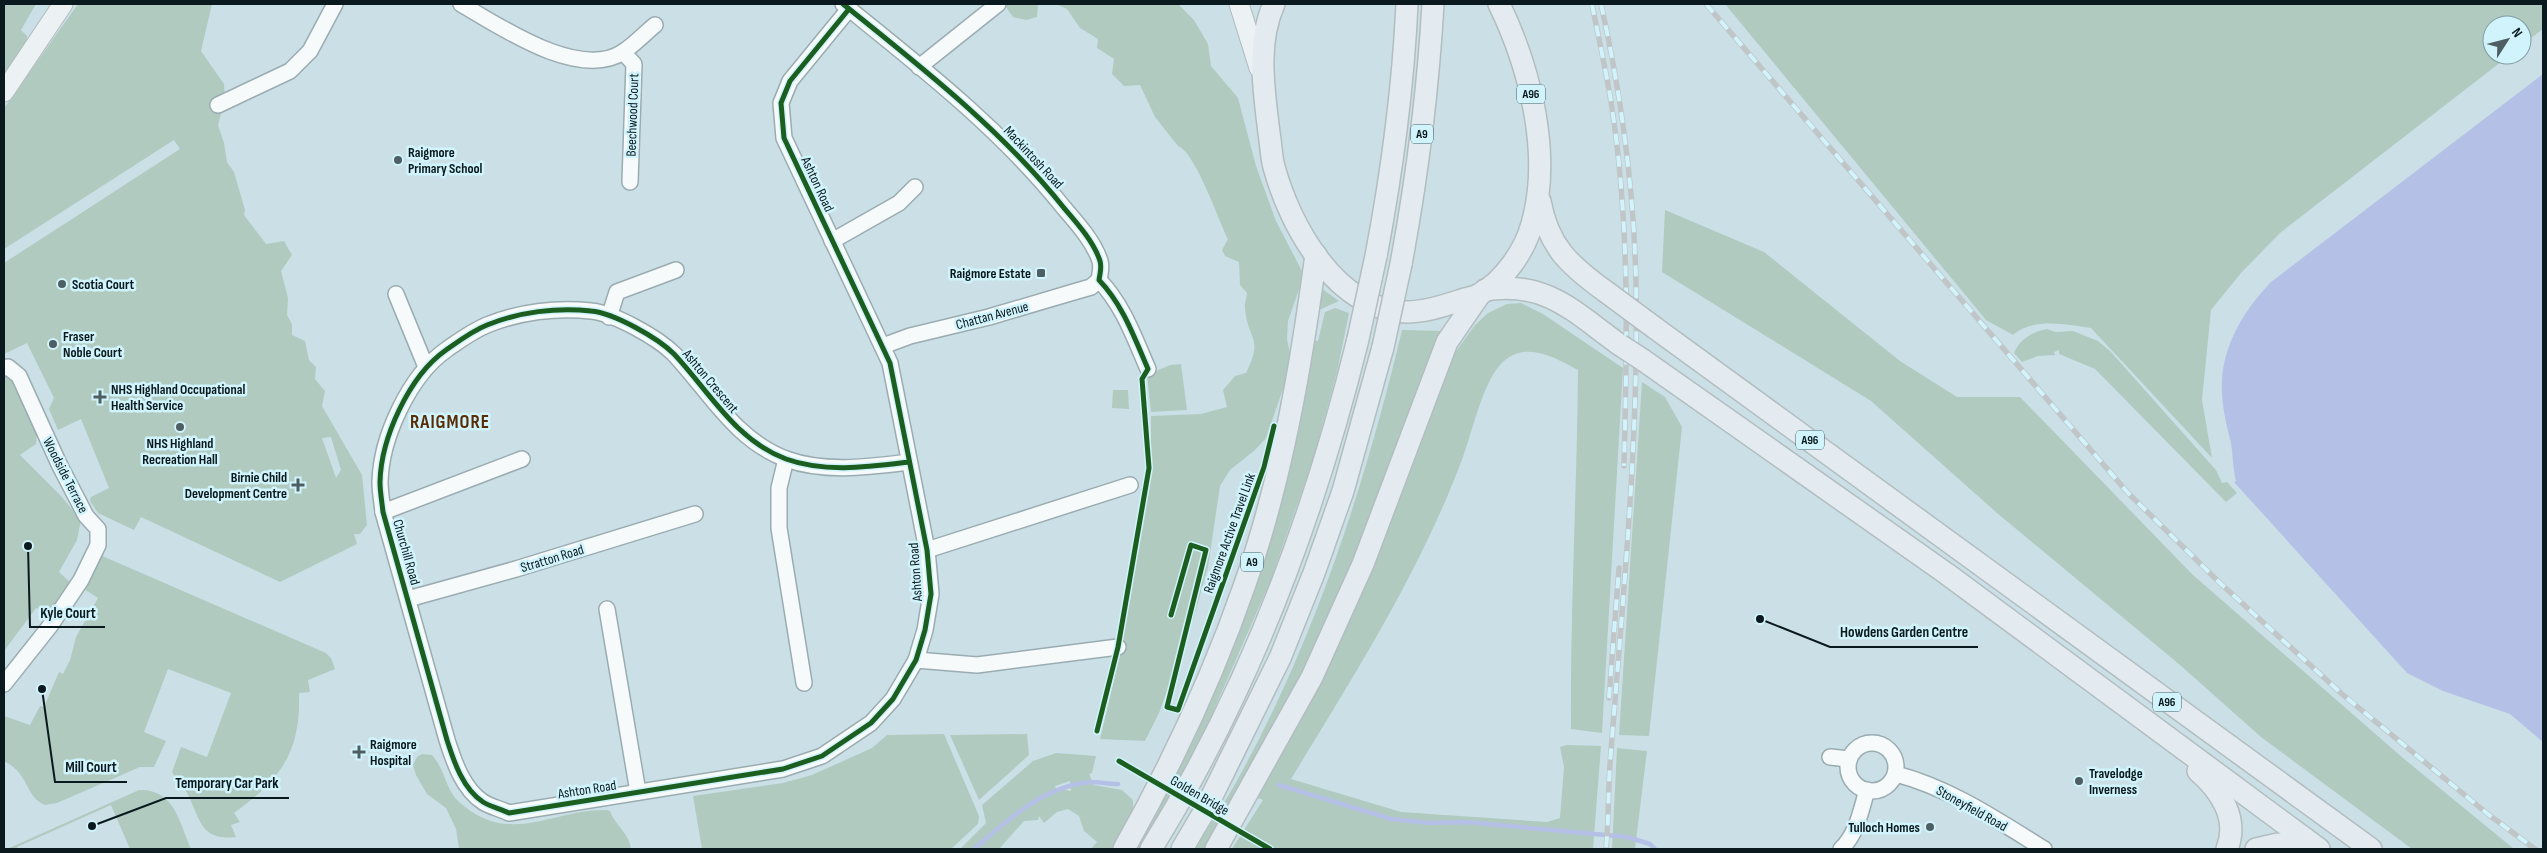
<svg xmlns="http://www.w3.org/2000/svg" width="2547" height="853" viewBox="0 0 2547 853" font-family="'Sofia Sans Condensed',sans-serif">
<rect width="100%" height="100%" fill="#cae0e6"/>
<!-- green -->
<g fill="#b0cac0" fill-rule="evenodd">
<polygon points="4,4 36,4 21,30 27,36 27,58 4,89"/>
<path d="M 78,4 L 212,4 L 201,51 L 224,84 L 225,98 L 218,125 L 224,143 L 227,162 L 234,172 L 245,210 L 244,215 L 266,244 L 284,241 L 292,255 L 281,271 L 288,298 L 287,315 L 292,324 L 292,335 L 305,341 L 309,360 L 316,367 L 315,379 L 325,391 L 322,406 L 362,475 L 367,525 L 360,534 L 354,534 L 357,544 L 280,582 L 141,517 L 134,530 L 98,513 L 90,501 L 91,497 L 109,488 L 81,419 L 58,430 L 49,409 L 54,398 L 27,343 L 4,354 L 4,263 L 180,149 L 174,140 L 4,249 L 4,108 ZM 331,437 L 341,470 L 336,478 L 322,438 Z"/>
<polygon points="1008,4 1038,4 1037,17 1026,20 1013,17 1006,7"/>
<path d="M 1056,4 L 1178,4 L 1194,20 L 1208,44 L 1211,66 L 1238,98 L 1256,166 L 1276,221 L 1304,275 L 1288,321 L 1287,339 L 1292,363 L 1266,438 L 1255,450 L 1230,470 L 1220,486 L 1208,567 L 1193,620 L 1159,713 L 1145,741 L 1100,739 L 1115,676 L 1151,467 L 1151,416 L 1201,414 L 1227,407 L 1223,390 L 1235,376 L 1246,373 C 1264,336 1248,342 1245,308 C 1244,304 1247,298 1247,293 L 1240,285 L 1239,262 L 1225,256 L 1222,250 L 1228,239 C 1218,219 1195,152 1178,146 L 1155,117 L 1140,85 L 1124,86 L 1112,74 L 1114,59 L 1097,48 L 1098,39 L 1080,28 L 1067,9 Z"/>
<path d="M 1725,4 L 2543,4 L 2543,29 L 2522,45 L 2522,25 L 2492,25 L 2492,55 L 2510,55 L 2280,233 L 2241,273 L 2211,310 L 2202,400 L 2212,458 L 2091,328 C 2066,325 2034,317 2013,335 L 1986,320 Z"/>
<polygon points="1665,210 1764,252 1900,361 1957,397 2020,397 2193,575 2403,758 2514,849 2412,849 2261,737 2180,665 1997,513 1871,401 1662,272"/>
<polygon points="1321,288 1339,301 1317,311"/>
<path d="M 1521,303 L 1543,314 L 1623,368 L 1602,733 L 1571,729 C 1570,610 1577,490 1578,370 C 1555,358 1528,341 1504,361 C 1484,378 1473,429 1464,454 C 1422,569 1355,674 1291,779 L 1401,812 L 1547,822 L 1560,818 L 1564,767 L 1560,747 L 1567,745 L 1601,746 L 1593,849 L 1232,849 L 1263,800 L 1256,797 L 1358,600 L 1405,486 L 1454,354 L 1475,325 L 1488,313 L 1507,304 Z"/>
<polygon points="1335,308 1349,313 1337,372 1313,460 1270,582 1184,778 1142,849 1138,849 1139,842 1195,737 1249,607 1313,341 1318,341 1325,312"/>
<path d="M 2047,329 L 2055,332 L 2073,331 L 2098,341 L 2111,352 L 2216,470 L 2222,483 L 2227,482 L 2237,493 L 2226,502 L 2095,369 L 2059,354 L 2059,350 L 2054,352 L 2055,355 L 2038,356 L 2022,362 L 2014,353 C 2020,339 2032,332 2047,329 Z"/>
<path d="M 1402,330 L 1444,331 L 1337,606 L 1287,711 L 1208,849 L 1195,849 C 1210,824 1227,800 1240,775 C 1316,637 1366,481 1402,330 Z"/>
<polygon points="1181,364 1187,410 1151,412 1147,375 1170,365"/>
<polygon points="4,376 11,379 37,433 36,444 20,455 61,496 81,520 77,540 59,572 71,583 51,614 36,608 4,651"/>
<polygon points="1642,382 1665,397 1682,427 1649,736 1619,735"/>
<polygon points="1113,390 1128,390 1129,409 1112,408"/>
<path d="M 100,555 L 326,653 L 331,658 L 335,669 L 308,680 L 310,692 L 299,693 C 301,752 281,779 234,813 L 240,822 L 231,825 L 236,837 C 201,841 201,821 188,795 C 184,786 177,780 172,772 L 181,747 L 207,757 L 231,693 L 168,669 L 144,732 L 166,741 L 154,767 L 140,767 L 57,803 L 45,805 C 24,796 30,774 4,761 L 4,716 L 30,725 L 40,706 L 44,707 L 59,672 L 63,674 L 70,660 L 76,637 L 98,598 L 84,589 Z"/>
<polygon points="944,734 979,816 978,824 951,849 702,849 693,796 783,783 812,775 872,748 887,735"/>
<polygon points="1027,734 1029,755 979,800 950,735"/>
<polygon points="1617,748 1647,751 1635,849 1612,849"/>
<path d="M 1056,753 L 1096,756 L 1092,773 L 1089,774 L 1094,785 L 1122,790 L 1133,800 L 1133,810 L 1111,849 L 1091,849 L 1097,842 L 1084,831 L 1079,816 L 1068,809 L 1057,812 L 1044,823 L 1039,816 L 1038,820 L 1024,821 L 999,849 L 960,849 L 986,823 L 982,805 L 1033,761 ZM 1070,781 L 1071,791 L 1056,788 L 1055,786 Z"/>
<path d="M 422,754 L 432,755 C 445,769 445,788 458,801 C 509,848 551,809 607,810 L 610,811 C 616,827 629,832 631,849 L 459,849 L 456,829 L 446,808 L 427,794 L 416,775 L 413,765 L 417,757 Z"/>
<path d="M 139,790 C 175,789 179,822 191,849 L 130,849 L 111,805 L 17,847 L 17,849 L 7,849 Z"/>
</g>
<!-- water -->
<path fill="#b5c0e6" d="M 2543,74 L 2543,742 L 2510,714 L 2443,691 L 2407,673 L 2234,482 L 2236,481 C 2233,469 2233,456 2231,443 C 2227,427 2223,411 2222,394 C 2219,351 2242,312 2271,282 Z"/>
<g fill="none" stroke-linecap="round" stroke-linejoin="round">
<!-- stream -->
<g stroke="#b5c0e6" stroke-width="4.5">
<polyline points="1279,785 1391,819 1431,823 1466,822 1627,837 1650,844 1655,849"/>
<path d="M 974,849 C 1008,820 1043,786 1091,782 C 1099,782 1109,784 1118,784"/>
</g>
<!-- minor casing -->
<g stroke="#9aacb1" stroke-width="18">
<g id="minor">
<path d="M 461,4 C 499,26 579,81 623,52 C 634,45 644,34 655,25"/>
<path d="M 843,4 C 921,67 1001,129 1064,208 C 1077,223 1094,242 1100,261 C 1102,268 1100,273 1099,280"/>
<path d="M 849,9 L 790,81 L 781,103 L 784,138 L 890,363 L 927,550 L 931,594 L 925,630 L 916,660 L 893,699 L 871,723 L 822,756 L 783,769 L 509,813 C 501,809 491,807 483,802 C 463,789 454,762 447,740 L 383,512 C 382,502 380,492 380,482 C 381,438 409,376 446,350 C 459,341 472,331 487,325 C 519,312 557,307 591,311 C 614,313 658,338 674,354 C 709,391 735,440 786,459 C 825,473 868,467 909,462"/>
<polyline points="623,52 634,64 630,182"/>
<polyline points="919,67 998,4"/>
<polyline points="218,105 290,71 310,51 335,4"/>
<polyline points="832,241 899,203 915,187"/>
<path d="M 1099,280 C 1123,305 1134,337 1148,369"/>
<polyline points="396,294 426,367"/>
<polyline points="609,317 617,292 676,270"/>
<polyline points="883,346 910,336 989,317 1077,291 1091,287 1099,280"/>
<polyline points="4,368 8,367 19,376 59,464 86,516 98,529 98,545 81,580 50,626 4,684"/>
<polyline points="786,459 779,488 779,528 804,683"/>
<polyline points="383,512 522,459"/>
<polyline points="927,550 1130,485"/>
<polyline points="408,599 516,569 695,514"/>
<polyline points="607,609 638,792"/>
<polyline points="916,660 977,665 1118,647"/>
<circle cx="1872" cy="767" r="24"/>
<polyline points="1830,757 1849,759"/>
<path d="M 1896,774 C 1950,788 1997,820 2044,849"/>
<path d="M 1841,849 C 1857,834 1861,810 1867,790"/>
</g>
</g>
<!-- major casing -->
<g stroke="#b2bdc0" stroke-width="21">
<g id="major">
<polyline points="1239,4 1259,68"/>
<polyline points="4,92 63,4"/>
</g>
</g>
<!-- highway casing -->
<g stroke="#b2bdc0" stroke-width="24">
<g id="highway">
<path d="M 1274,4 C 1256,44 1264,90 1269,133 C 1271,144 1271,156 1274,167 C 1290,226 1336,310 1406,312 C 1425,312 1443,306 1462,300 C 1468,298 1475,297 1480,294 C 1504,281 1525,250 1532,224 C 1552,154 1530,68 1499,4"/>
<path d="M 1540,201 C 1548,246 1569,265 1605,291"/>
<path d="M 1376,256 C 1392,172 1403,89 1407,4"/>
<path d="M 1401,264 C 1417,178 1428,91 1433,4"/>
<path d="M 1485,290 C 1546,280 1574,312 1620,345"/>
<polyline points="1655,328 2371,849"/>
<polyline points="1643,360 1947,574 2319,849"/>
<path d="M 2198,771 C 2221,791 2239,819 2227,849"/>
<path d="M 1124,849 C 1172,764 1213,676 1245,584 C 1282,479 1301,366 1316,255"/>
<path d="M 1151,849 C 1248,693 1314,518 1358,339"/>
<polyline points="1182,849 1205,810 1280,658 1314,573 1343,491 1383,347"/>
<polyline points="1216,849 1312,677 1363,564 1447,342 1480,294"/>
<polyline points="2256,849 2278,844 2302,849"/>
</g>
</g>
<!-- minor -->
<use href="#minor" stroke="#f7fafb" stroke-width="15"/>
<!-- major -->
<use href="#major" stroke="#ecf2f4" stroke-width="19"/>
<!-- highway -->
<use href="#highway" stroke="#e4ebf0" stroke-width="21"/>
<!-- rail casing -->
<g stroke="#c0c6c8" stroke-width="5.5">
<g id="rail">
<path d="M 1592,4 C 1599,41 1608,78 1613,115 C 1630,232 1627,349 1624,466"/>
<path d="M 1601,4 C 1621,94 1634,190 1636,283 C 1639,439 1623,596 1611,751 C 1608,784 1609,817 1606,849"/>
<polyline points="1706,4 2128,493 2221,584 2342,694 2489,815 2535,849"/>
<polyline points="1609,698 1619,568"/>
</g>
</g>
<!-- rail -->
<use href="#rail" stroke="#d1f3fc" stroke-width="4" stroke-dasharray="11" stroke-linecap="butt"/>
<!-- highway-bridge casing -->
<g stroke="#b2bdc0" stroke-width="24" stroke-linecap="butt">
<g id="highway-bridge">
<polyline points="1605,291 1655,328"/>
<polyline points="1358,339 1376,256"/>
<polyline points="1620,345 1643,360"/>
<polyline points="1383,347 1401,264"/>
</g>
</g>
<!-- highway-bridge -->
<use href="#highway-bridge" stroke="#e4ebf0" stroke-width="21"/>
<!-- cycleway casing -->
<g stroke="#d1f3fc" stroke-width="8">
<g id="cycleway">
<path d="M 843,4 C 921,67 1001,129 1064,208 C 1077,223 1094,242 1100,261 C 1102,268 1100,273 1099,280 C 1123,305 1134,337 1148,369 L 1142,379 L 1149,468 L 1118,647 L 1097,731"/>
<path d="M 849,9 L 790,81 L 781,103 L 784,138 L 890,363 L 927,550 L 931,594 L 925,630 L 916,660 L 893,699 L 871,723 L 822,756 L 783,769 L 509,813 C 501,809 491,807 483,802 C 463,789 454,762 447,740 L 383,512 C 382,502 380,492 380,482 C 381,438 409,376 446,350 C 459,341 472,331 487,325 C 519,312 557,307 591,311 C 614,313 658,338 674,354 C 709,391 735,440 786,459 C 825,473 868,467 909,462"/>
<polyline points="1171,615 1191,545 1206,550 1167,707 1178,710 1264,467 1274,426"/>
<polyline points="1119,761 1270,849"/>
</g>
</g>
<!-- cycleway -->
<use href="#cycleway" stroke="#1b5e20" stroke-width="5"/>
</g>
<!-- markers -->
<g fill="#4d5f63" stroke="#d1f3fc" stroke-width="2">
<circle cx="398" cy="160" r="5"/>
<rect x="1036" y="268" width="10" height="10" rx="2.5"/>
<circle cx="62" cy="284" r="5"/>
<circle cx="53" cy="344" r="5"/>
<path d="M97.5 389.5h5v5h5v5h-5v5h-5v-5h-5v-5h5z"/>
<circle cx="180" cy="427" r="5"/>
<path d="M295.5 477.5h5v5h5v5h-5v5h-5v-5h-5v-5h5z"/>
<path d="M356.5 744.5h5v5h5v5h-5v5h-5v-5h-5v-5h5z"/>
<circle cx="2079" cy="781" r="5"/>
<circle cx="1930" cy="827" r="5"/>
</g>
<g text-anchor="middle" stroke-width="5" stroke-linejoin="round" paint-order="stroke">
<!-- shield labels -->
<g fill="#d1f3fc" stroke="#455a60" stroke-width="1">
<rect x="1517" y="84.5" width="28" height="19" rx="4"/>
<rect x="1411" y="124.5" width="22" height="19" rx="4"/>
<rect x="1796" y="430.5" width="28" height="19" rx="4"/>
<rect x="1241" y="552.5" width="22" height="19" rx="4"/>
<rect x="2153" y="692.5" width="28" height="19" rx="4"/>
</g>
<g font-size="12" font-weight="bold" fill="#09191d">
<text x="1531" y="98">A96</text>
<text x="1422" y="138">A9</text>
<text x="1810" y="444">A96</text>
<text x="1252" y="566">A9</text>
<text x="2167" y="706">A96</text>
</g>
<!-- street labels -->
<g font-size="14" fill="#09191d" stroke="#d1f3fc">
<text transform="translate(632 115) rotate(-88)" y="5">Beechwood Court</text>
<text transform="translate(1034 157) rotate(47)" y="5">Mackintosh Road</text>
<text transform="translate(818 184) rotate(65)" y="5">Ashton Road</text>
<text transform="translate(992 315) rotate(-15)" y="5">Chattan Avenue</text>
<text transform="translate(711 381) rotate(50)" y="5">Ashton Crescent</text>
<text transform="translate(66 475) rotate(63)" y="5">Woodside Terrace</text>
<text transform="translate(1229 533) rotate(-70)" y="5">Raigmore Active Travel Link</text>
<text transform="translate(407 552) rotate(74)" y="5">Churchill Road</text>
<text transform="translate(552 558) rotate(-17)" y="5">Stratton Road</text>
<text transform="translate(915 572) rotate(-94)" y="5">Ashton Road</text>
<text transform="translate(587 789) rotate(-9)" y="5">Ashton Road</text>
<text transform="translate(1200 795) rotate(30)" y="5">Golden Bridge</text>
<text transform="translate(1972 808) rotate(29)" y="5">Stoneyfield Road</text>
</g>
<!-- poi labels -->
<g font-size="14" font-weight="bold" fill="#09191d" stroke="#d1f3fc" text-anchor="start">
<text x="408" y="157">Raigmore<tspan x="408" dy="16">Primary School</tspan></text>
<text x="1031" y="278" text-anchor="end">Raigmore Estate</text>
<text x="72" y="289">Scotia Court</text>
<text x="63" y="341">Fraser<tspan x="63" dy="16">Noble Court</tspan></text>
<text x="111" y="394">NHS Highland Occupational<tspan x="111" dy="16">Health Service</tspan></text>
<text x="180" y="448" text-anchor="middle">NHS Highland<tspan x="180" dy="16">Recreation Hall</tspan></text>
<text x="287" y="482" text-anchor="end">Birnie Child<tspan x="287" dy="16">Development Centre</tspan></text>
<text x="370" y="749">Raigmore<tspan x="370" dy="16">Hospital</tspan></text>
<text x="2089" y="778">Travelodge<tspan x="2089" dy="16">Inverness</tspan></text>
<text x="1920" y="832" text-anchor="end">Tulloch Homes</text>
</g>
<!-- district labels -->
<g font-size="19" font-weight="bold" letter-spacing="1" fill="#582c05" stroke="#d1f3fc">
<text x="450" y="428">RAIGMORE</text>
</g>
</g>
<!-- callouts -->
<path fill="none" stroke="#09191d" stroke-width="2" d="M28 546L30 627H105M1760 619L1830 647H1978M42 689L55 782H127M92 826L166 798H289"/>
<g fill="#09191d" stroke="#d1f3fc" stroke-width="2">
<circle cx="28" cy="546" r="5"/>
<circle cx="1760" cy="619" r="5"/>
<circle cx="42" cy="689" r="5"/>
<circle cx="92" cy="826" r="5"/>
</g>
<g font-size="15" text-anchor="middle" font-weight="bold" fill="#09191d" stroke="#d1f3fc" stroke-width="5" stroke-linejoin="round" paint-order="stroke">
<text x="68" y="618">Kyle Court</text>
<text x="1904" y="637">Howdens Garden Centre</text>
<text x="91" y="772">Mill Court</text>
<text x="227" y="788">Temporary Car Park</text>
</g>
<!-- border -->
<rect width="2547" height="853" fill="none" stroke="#09191d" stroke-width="10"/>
<!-- north arrow -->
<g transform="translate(2507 40) rotate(54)"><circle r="24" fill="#d1f3fc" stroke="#819ca3"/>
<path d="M0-4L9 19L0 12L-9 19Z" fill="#4d5f63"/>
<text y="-8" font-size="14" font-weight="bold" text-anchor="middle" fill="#09191d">N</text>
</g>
</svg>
